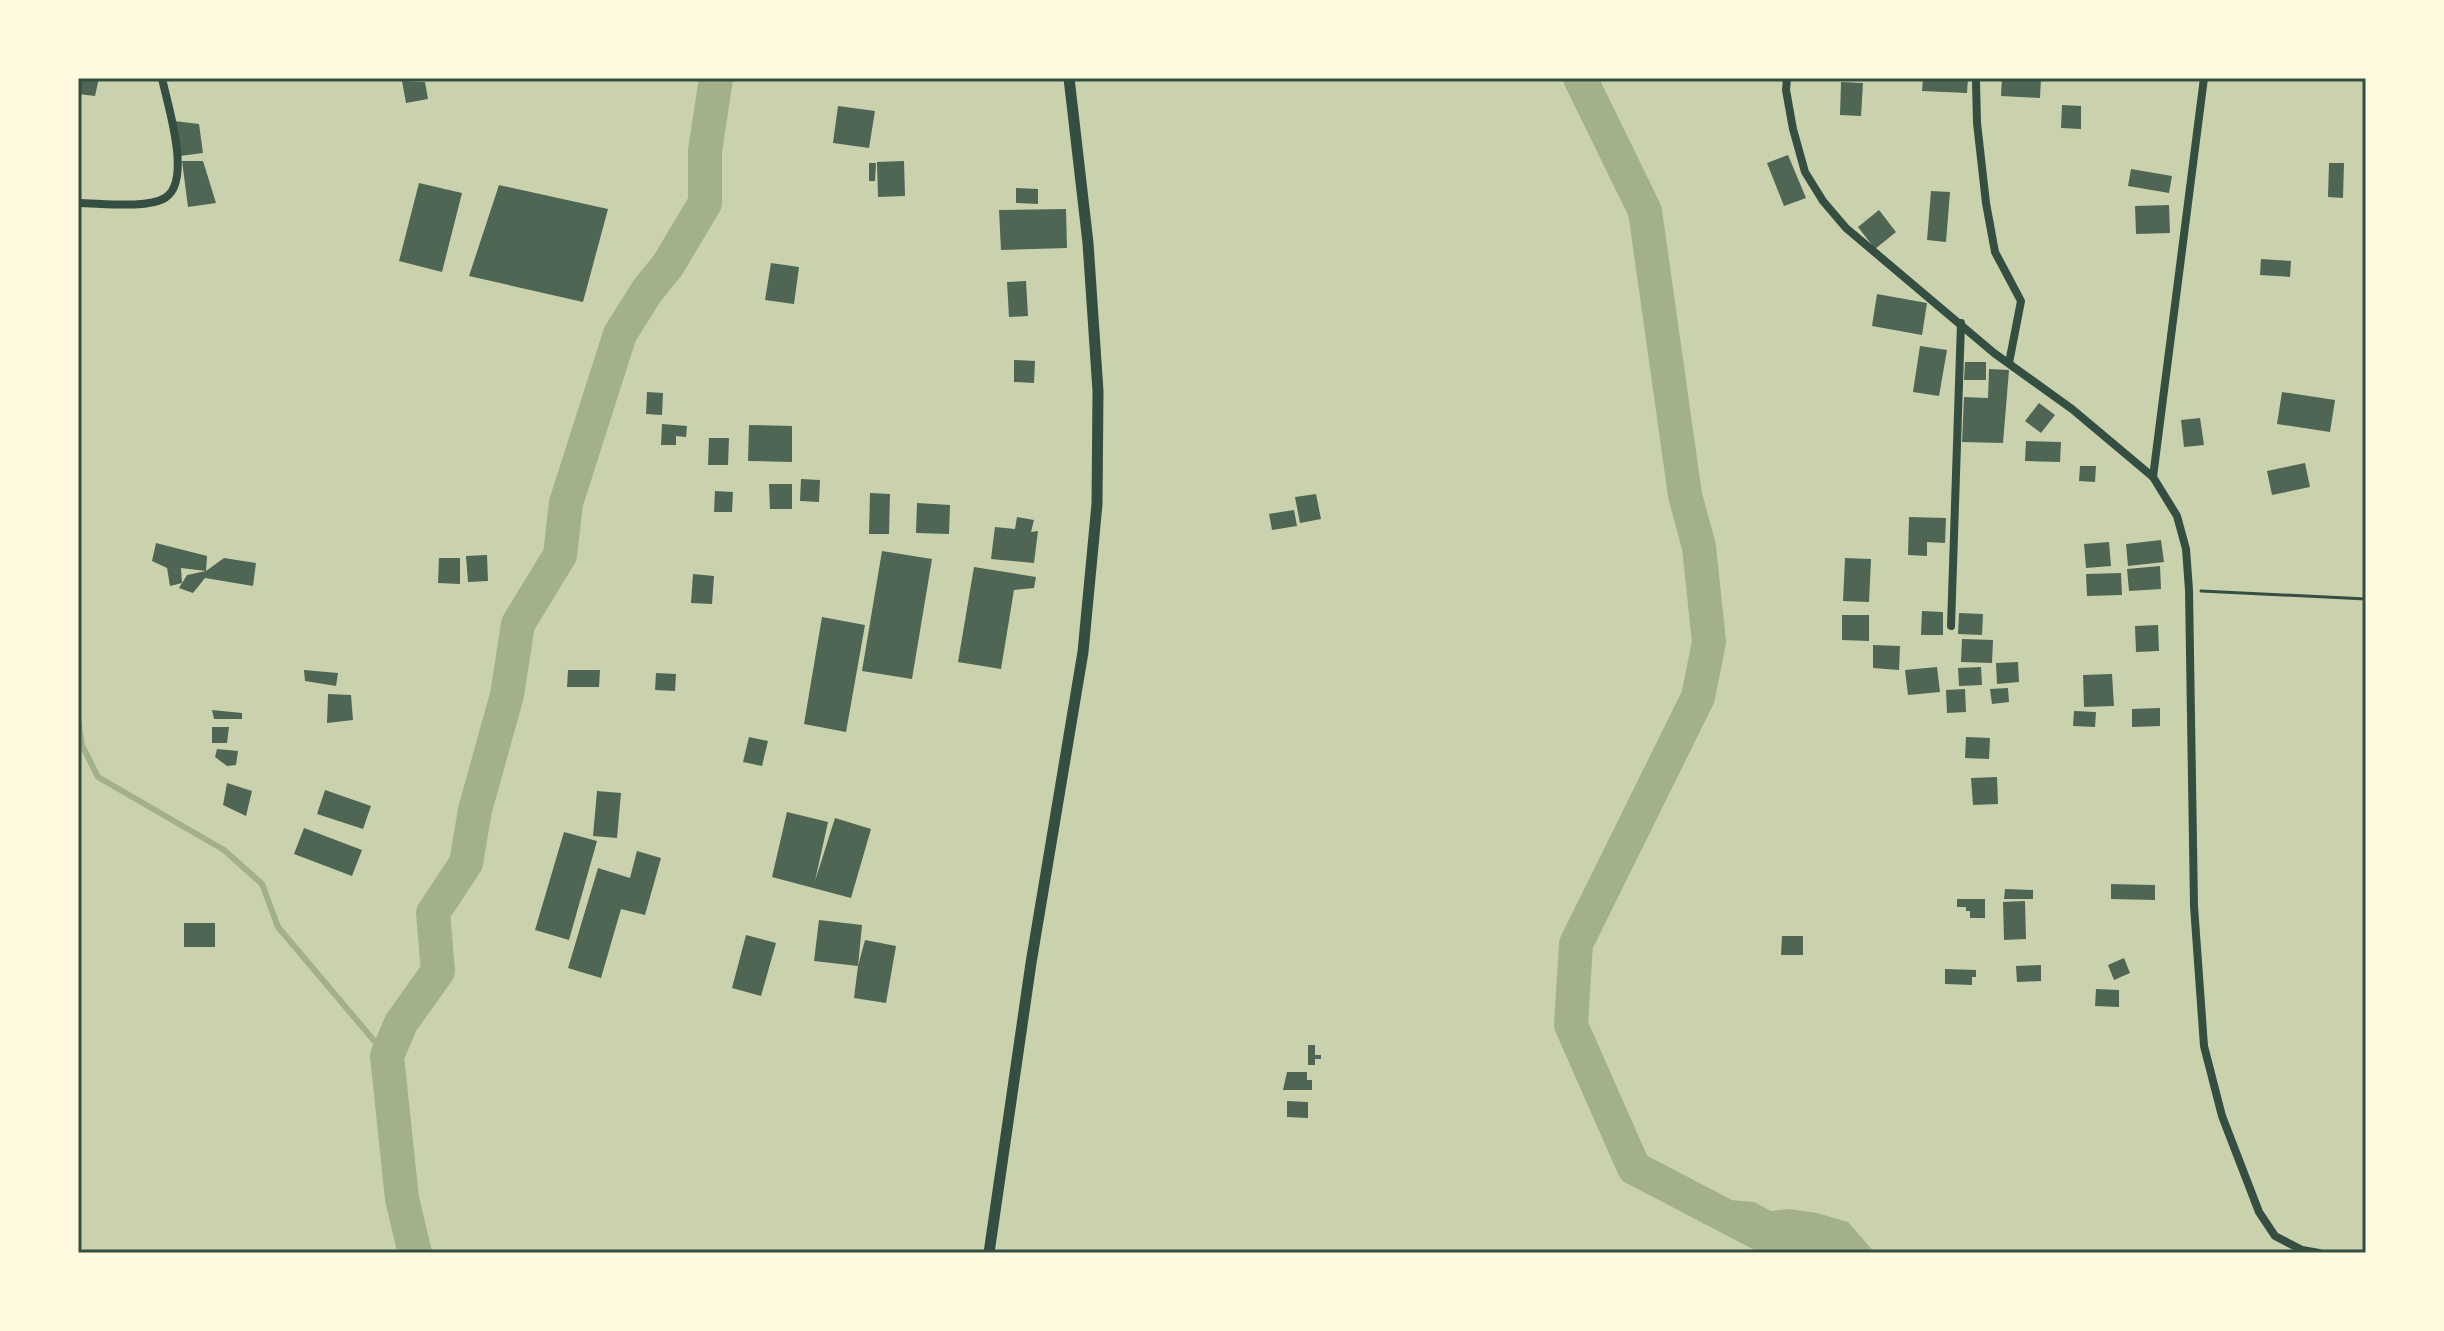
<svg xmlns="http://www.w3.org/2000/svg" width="2444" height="1331" viewBox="0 0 2444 1331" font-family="Raleway,sans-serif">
<rect width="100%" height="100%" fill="#e9edc9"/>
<!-- green -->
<rect fill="#cad2ad" x="78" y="78" width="2288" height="1175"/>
<!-- water -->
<path fill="#a3b18a" d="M 1718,1199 L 1754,1202 L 1771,1211 L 1789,1209 L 1817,1213 L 1848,1222 L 1875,1253 L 1757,1253 C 1751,1232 1722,1225 1703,1224 L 1701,1215 L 1711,1202 Z"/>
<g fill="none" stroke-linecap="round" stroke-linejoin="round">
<!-- stream -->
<polyline stroke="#a3b18a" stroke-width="6" points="78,719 82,745 98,777 224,850 262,884 278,927 387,1056"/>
<!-- river -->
<g stroke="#a3b18a" stroke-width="34">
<polyline points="1580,78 1645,211 1685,495 1699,547 1709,642 1698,697 1576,944 1571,1025 1634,1168 1797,1253"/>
<polyline points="415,1253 402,1199 387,1056 401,1023 438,971 433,913 466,863 475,810 507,695 518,624 560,555 566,503 620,334 647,291 668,265 705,203 705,151 716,78"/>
</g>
</g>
<!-- building -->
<g fill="#4f6655">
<polygon points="78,78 99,78 95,96 78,94"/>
<rect x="1750" y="78" width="28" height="3"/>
<polygon points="1923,78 1968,78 1967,93 1922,91"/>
<polygon points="2002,78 2041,78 2040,98 2001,96"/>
<polygon points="402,81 425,82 428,99 406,103"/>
<polygon points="1841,82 1863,83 1861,116 1840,115"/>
<polygon points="2062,105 2081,106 2081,129 2061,128"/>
<polygon points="838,106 875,111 869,148 833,143"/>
<polygon points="174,121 199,124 203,153 180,156"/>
<polygon points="1788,155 1806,198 1784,206 1767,163"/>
<polygon points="182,161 203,161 216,203 188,207"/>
<polygon points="904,161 905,196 878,197 877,162"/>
<polygon points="869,163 876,163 875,181 869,181"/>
<polygon points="2329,163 2344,163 2343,198 2328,197"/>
<polygon points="2131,169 2172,176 2169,193 2128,186"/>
<polygon points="419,183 462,193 442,272 399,261"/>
<polygon points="499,185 608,209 583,302 469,276"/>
<polygon points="1016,188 1038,189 1038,204 1016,203"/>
<polygon points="1931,191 1950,192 1946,242 1927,240"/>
<polygon points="2169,205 2170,233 2136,234 2135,206"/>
<polygon points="1066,209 1067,248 1001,250 999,210"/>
<polygon points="1879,210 1896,232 1875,249 1858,227"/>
<polygon points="2261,259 2291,261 2290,277 2260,275"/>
<polygon points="771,263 799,267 794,304 765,300"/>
<polygon points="1026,281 1028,316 1009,317 1007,282"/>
<polygon points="1877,294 1927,303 1922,335 1872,326"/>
<polygon points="1920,346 1947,350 1939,396 1913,392"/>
<polygon points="1014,360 1035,361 1034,383 1014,382"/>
<polygon points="1965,362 1986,362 1986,380 1964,380"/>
<polygon points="1989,369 2009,370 2003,443 1962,442 1964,397 1988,398"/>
<polygon points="647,392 663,393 662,415 646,414"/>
<polygon points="2282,392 2335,400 2330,432 2277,424"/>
<polygon points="2039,403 2055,415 2041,433 2025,421"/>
<polygon points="2200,418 2204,445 2184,447 2181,420"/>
<polygon points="662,424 687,426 686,437 676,436 676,445 661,445"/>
<polygon points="749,425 792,426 792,462 748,461"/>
<polygon points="709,438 729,438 728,465 708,465"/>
<polygon points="2026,441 2061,442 2060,462 2025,461"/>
<polygon points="2305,463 2310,487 2272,495 2267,471"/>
<polygon points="2080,466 2096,466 2095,482 2079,481"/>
<polygon points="801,479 820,480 819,502 800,501"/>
<polygon points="769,484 792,484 792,509 770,509"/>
<polygon points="715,491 733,492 732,512 714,512"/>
<polygon points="870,493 890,494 889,534 869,534"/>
<polygon points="1316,494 1321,519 1300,523 1295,497"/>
<polygon points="917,503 950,505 949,534 916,533"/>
<polygon points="1294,510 1297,526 1272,530 1269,514"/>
<polygon points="1017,517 1034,520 1031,532 1038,531 1034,563 991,559 995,527 1015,529"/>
<polygon points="1909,517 1946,518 1945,543 1927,542 1927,556 1908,555"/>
<polygon points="2161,540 2164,562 2128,566 2126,544"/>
<polygon points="2109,542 2111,566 2086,568 2084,544"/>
<polygon points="156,543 207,556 206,571 181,568 182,583 170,586 167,568 152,561"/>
<polygon points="882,551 932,559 912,679 862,671"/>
<polygon points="487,555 488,581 468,582 466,556"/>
<polygon points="224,558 256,563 253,586 205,578 193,593 179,588 187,575 206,571"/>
<polygon points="439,558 460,558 460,584 438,583"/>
<polygon points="1845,558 1871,559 1869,602 1843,601"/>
<polygon points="2160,566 2161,589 2129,591 2127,569"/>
<polygon points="974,567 1036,577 1034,588 1014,590 1001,669 958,662"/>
<polygon points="2121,573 2122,595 2087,596 2086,574"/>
<polygon points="693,574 714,576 712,604 691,603"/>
<polygon points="1922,611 1943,612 1943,635 1921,635"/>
<polygon points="1959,613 1983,614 1982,635 1958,634"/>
<polygon points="1842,615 1869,615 1869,641 1842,640"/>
<polygon points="822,617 865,625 846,732 804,724"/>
<polygon points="2158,625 2159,651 2136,652 2135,626"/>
<polygon points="1962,639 1993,640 1992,663 1961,662"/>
<polygon points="1873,645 1900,646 1899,670 1873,668"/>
<polygon points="2018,662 2019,682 1997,684 1996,663"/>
<polygon points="1937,667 1940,692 1908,695 1905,670"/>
<polygon points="1981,667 1982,685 1959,686 1958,668"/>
<polygon points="304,670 338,673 336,686 305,681"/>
<polygon points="568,670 600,670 599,687 567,687"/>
<polygon points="656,673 676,674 675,691 655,690"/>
<polygon points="2112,674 2114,706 2084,707 2083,675"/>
<polygon points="2008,688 2009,702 1992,704 1990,689"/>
<polygon points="1965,689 1966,712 1947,713 1946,690"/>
<polygon points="328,694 351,695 353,720 327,723"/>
<polygon points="2160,708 2160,726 2132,727 2132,709"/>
<polygon points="212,710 242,713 242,719 214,719"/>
<polygon points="2074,711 2096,712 2095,727 2073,726"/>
<polygon points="212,727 229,727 227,743 212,743"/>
<polygon points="749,737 768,741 762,766 743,762"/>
<polygon points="1966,737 1990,738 1989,759 1965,758"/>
<polygon points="217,749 238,751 236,765 227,766 215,757"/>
<polygon points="1997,777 1998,804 1973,805 1971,778"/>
<polygon points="227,783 252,791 246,816 223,805"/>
<polygon points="325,790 371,806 363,829 317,814"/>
<polygon points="597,791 621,793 617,838 593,836"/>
<polygon points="787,812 828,822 815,881 835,818 871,829 851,898 772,877"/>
<polygon points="304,828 362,850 352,876 294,854"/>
<polygon points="564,832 597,841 569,940 535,930"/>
<polygon points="637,851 661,858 645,915 621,909 601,978 568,968 598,868 630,878"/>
<polygon points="2111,884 2155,885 2155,900 2111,899"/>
<polygon points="2005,889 2033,890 2033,899 2004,899"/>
<polygon points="1957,899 1985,899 1985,918 1970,918 1970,911 1966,911 1966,907 1957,907"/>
<polygon points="2025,901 2026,939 2004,940 2003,902"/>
<polygon points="819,920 862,925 858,966 814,961"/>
<rect x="184" y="923" width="31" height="24"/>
<polygon points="746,935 776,943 761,996 732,988"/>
<polygon points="1782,936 1803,936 1803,955 1781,955"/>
<polygon points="865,940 896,946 886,1003 854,998 858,966"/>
<polygon points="2124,958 2130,973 2114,980 2108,965"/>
<polygon points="2041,965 2041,981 2017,982 2016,966"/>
<polygon points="1945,969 1976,970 1976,977 1972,977 1972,985 1945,984"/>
<polygon points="2096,989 2119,990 2119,1007 2095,1006"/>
<polygon points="1308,1045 1315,1045 1315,1055 1321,1055 1321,1059 1315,1059 1315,1065 1308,1065"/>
<polygon points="1287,1072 1307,1072 1307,1080 1312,1080 1312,1090 1283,1090"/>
<polygon points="1287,1101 1308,1102 1308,1118 1287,1117"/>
</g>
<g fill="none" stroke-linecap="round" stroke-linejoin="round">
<!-- path -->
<polyline stroke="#344e41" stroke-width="3" points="2201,591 2366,599"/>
<!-- minor -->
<g stroke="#344e41" stroke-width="8">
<polyline points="1787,78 1786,90 1793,129 1805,172 1823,201 1846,228 1994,353 2072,409 2153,477 2177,516 2186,549 2189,590 2194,906 2204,1046 2222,1116 2259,1212 2275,1236 2302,1250 2319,1253"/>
<polyline points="1976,82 1977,123 1986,203 1995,252 2021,301 2009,363"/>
<path d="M 78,203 C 100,203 147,209 165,198 C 193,181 167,104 162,78"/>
<polyline points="2153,477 2204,78"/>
<polyline points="1951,626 1961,323"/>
</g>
<!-- tertiary -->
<polyline stroke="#344e41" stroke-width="11" points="989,1253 1031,963 1083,652 1097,504 1098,391 1088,243 1069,78"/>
</g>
<!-- border -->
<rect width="2444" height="1331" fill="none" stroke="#fefae0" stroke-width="160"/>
<rect x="80" y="80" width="2284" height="1171" fill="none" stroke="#344e41" stroke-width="3"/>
</svg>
